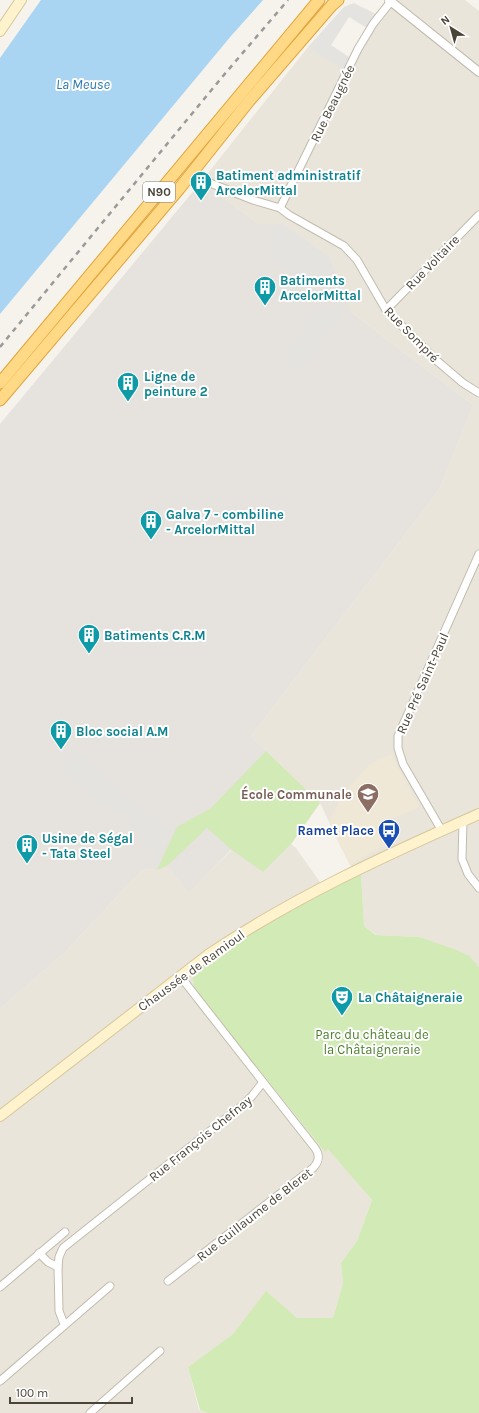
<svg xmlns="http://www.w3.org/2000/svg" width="479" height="1413" viewBox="0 0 479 1413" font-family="Karla,sans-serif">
<rect width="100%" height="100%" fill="#f6f3ec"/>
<!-- residential -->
<g fill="#eae5da">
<polygon points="386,0 465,0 479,11 479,967 479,966 419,937 377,935 364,926 361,874 350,865 320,803 251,736 439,490 473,405 351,312 345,300 282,224 259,224 201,182 308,47 344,68 349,57"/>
<polygon points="291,844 296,848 327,892 251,931 198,968 193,978 194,989 325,1152 328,1148 372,1200 357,1241 341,1263 343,1283 333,1318 297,1318 266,1292 233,1334 188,1367 199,1410 207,1413 0,1413 0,1009 65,952 143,869 157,870 168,865 189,891 232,850 263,872"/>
</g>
<!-- industrial -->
<polygon fill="#e6e2dd" points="201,182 259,224 282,224 329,257 351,312 473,405 439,490 251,736 320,803 291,844 263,872 231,850 189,892 168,866 157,870 143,869 65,952 0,1009 0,424"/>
<!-- education -->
<polygon fill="#efe8d6" points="391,754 419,807 380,824 390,842 350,865 338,842 330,821 341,796 369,765"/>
<!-- green -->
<g fill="#d2eab5">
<polygon points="266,751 320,803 291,844 263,872 232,850 207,828 168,865 157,870 177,827 211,808"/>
<polygon points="361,874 364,926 376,935 419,937 454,949 469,956 479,967 479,1413 207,1413 200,1410 188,1367 233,1334 266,1291 297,1318 333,1318 343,1283 341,1263 357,1241 372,1200 328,1149 325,1152 194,989 193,978 198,968 251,931"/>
</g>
<!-- parking -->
<g fill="#e5e3e0">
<polygon points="354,3 376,14 367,28 349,17 331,45 349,57 343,69 308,47 344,7"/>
<polygon points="276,224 282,224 329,257 334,269 322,288 276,260 272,251 271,238"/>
<polygon points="324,302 341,316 301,371 281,356"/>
<polygon points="74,749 172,833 159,865 154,850 124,817 100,800 90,795 62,772 64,763"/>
</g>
<!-- water -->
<polygon fill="#a9d4f2" points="41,0 263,0 231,36 0,314 0,58"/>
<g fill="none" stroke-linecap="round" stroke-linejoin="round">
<!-- minor casing -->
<g stroke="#c2bbae" stroke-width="9">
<g id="minor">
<polyline points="210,183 253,200 280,208 289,215 344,246 357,260 386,310 436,360 463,383 479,393"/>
<polyline points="280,208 358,49 373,24 392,0"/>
<polyline points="386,310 479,215"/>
<polyline points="463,821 462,859 468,874 479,888"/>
<polyline points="442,831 403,764 398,748 398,736 479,554"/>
<polyline points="39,1253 48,1262 58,1267"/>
<path d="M 168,1281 L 313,1168 C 319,1162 320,1155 315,1148 L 263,1082"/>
<polyline points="0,1287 65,1232"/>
<polyline points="64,1324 59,1311 58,1267 59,1257 63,1248 244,1104 252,1096 263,1082 180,976"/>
<polyline points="0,1381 110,1286"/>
<polyline points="90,1413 160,1351"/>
</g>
</g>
<!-- tertiary casing -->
<g stroke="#c2bbae" stroke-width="10">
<polyline id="tertiary" points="389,0 479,72"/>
</g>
<!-- secondary casing -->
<g stroke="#d6c79b" stroke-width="12">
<g id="secondary">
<polyline points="0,31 21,0"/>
<path d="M 0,1116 L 208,955 C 292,898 386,855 479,814"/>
</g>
</g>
<!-- trunk casing -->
<g stroke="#e0a43c" stroke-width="13">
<g id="trunk">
<polyline points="0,383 319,0"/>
<polyline points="0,400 179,189 249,101 332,5 338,0"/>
</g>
</g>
<!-- minor -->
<use href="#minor" stroke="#fff" stroke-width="7"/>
<!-- tertiary -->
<use href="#tertiary" stroke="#fff" stroke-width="8"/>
<!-- secondary -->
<use href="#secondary" stroke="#fff3cd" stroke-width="10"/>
<!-- trunk -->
<use href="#trunk" stroke="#ffd985" stroke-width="11"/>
<!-- rail -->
<polyline stroke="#9a9a9a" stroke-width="2.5" stroke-dasharray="5 5" stroke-linecap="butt" points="0,347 223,76 288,0"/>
</g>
<!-- icons -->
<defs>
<g id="building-pin" transform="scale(1.15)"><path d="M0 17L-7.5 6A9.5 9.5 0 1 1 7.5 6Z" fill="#0f9aa8" stroke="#fff"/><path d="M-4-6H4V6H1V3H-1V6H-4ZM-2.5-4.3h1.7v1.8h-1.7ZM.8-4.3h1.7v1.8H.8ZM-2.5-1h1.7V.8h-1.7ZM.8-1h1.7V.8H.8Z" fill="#fff"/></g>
<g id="school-pin" transform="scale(1.15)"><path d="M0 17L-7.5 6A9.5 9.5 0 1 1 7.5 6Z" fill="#8d6e63" stroke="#fff"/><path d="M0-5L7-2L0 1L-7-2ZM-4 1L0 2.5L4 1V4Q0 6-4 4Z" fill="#fff"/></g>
<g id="bus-pin" transform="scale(1.15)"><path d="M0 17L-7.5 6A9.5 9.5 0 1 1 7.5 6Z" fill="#1a4fb4" stroke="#fff"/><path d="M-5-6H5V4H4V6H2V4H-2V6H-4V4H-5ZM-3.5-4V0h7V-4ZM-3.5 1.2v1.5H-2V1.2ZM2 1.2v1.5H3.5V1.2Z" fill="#fff"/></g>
<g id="theatre-pin" transform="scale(1.15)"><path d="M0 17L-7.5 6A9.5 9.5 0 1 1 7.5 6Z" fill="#0f9aa8" stroke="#fff"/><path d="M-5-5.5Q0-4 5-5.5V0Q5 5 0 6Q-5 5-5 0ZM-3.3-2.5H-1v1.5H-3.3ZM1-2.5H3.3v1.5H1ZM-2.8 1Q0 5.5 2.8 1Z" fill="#fff"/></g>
</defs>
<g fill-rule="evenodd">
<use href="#building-pin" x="201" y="182"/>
<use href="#building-pin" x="265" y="287"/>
<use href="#building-pin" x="128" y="383"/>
<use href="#building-pin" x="151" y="521"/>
<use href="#building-pin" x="89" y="635"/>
<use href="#building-pin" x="61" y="731"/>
<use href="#school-pin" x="368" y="794"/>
<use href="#bus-pin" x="389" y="830"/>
<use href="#building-pin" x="27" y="845"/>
<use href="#theatre-pin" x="342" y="997"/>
</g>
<g text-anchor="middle" stroke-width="4" stroke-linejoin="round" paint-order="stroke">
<!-- shield labels -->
<rect fill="#fff" stroke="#817c74" stroke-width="1" x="143" y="182" width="32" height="20" rx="3"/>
<g font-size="12" font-weight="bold" fill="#4b4439">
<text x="159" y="196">N90</text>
</g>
<!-- street labels -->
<g font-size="13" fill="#4b4439" stroke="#fff">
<text transform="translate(332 103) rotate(-64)" y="5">Rue Beaugnée</text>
<text transform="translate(432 262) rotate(-46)" y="5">Rue Voltaire</text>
<text transform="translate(412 334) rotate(46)" y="5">Rue Sompré</text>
<text transform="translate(422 683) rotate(-66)" y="5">Rue Pré Saint-Paul</text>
<text transform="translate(191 970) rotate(-36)" y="5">Chaussée de Ramioul</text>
<text transform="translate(200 1138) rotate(-39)" y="5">Rue François Chefnay</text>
<text transform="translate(254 1214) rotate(-38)" y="5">Rue Guillaume de Bleret</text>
</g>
<!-- culture labels -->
<g font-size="13" font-weight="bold" fill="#0d838f" stroke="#fff" text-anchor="start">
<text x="216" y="180">Batiment administratif<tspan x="216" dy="15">ArcelorMittal</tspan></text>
<text x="280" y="285">Batiments<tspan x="280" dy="15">ArcelorMittal</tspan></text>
<text x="144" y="381">Ligne de<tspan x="144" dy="15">peinture 2</tspan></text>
<text x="166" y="519">Galva 7 - combiline<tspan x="166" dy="15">- ArcelorMittal</tspan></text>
<text x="104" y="640">Batiments C.R.M</text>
<text x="76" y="736">Bloc social A.M</text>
<text x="42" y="843">Usine de Ségal<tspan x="42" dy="15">- Tata Steel</tspan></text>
<text x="358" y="1002">La Châtaigneraie</text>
</g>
<!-- education labels -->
<g font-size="13" font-weight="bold" fill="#785e54" stroke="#fff" text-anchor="end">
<text x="352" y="799">École Communale</text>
</g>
<!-- transit labels -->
<g font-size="13" font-weight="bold" fill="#164399" stroke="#fff" text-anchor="end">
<text x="374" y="835">Ramet Place</text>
</g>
<!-- park labels -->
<g font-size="13" fill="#4a7f2a" stroke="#fff">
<text x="372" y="1039">Parc du château de<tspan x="372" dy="15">la Châtaigneraie</tspan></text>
</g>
<!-- water labels -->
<g font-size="14" font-style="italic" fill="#2e7ab2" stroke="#fff">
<text x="83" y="89">La Meuse</text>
</g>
</g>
<!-- north arrow -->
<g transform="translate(451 28) rotate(323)" stroke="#ffffff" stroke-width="3" paint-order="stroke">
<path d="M0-3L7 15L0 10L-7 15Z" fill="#4b4439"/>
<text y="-6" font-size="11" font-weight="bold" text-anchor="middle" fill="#4b4439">N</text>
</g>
<!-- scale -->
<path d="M10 1397v6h122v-6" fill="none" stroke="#4b4439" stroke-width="2"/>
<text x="16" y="1397" font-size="12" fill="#4b4439" stroke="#ffffff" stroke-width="3" paint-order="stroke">100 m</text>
</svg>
